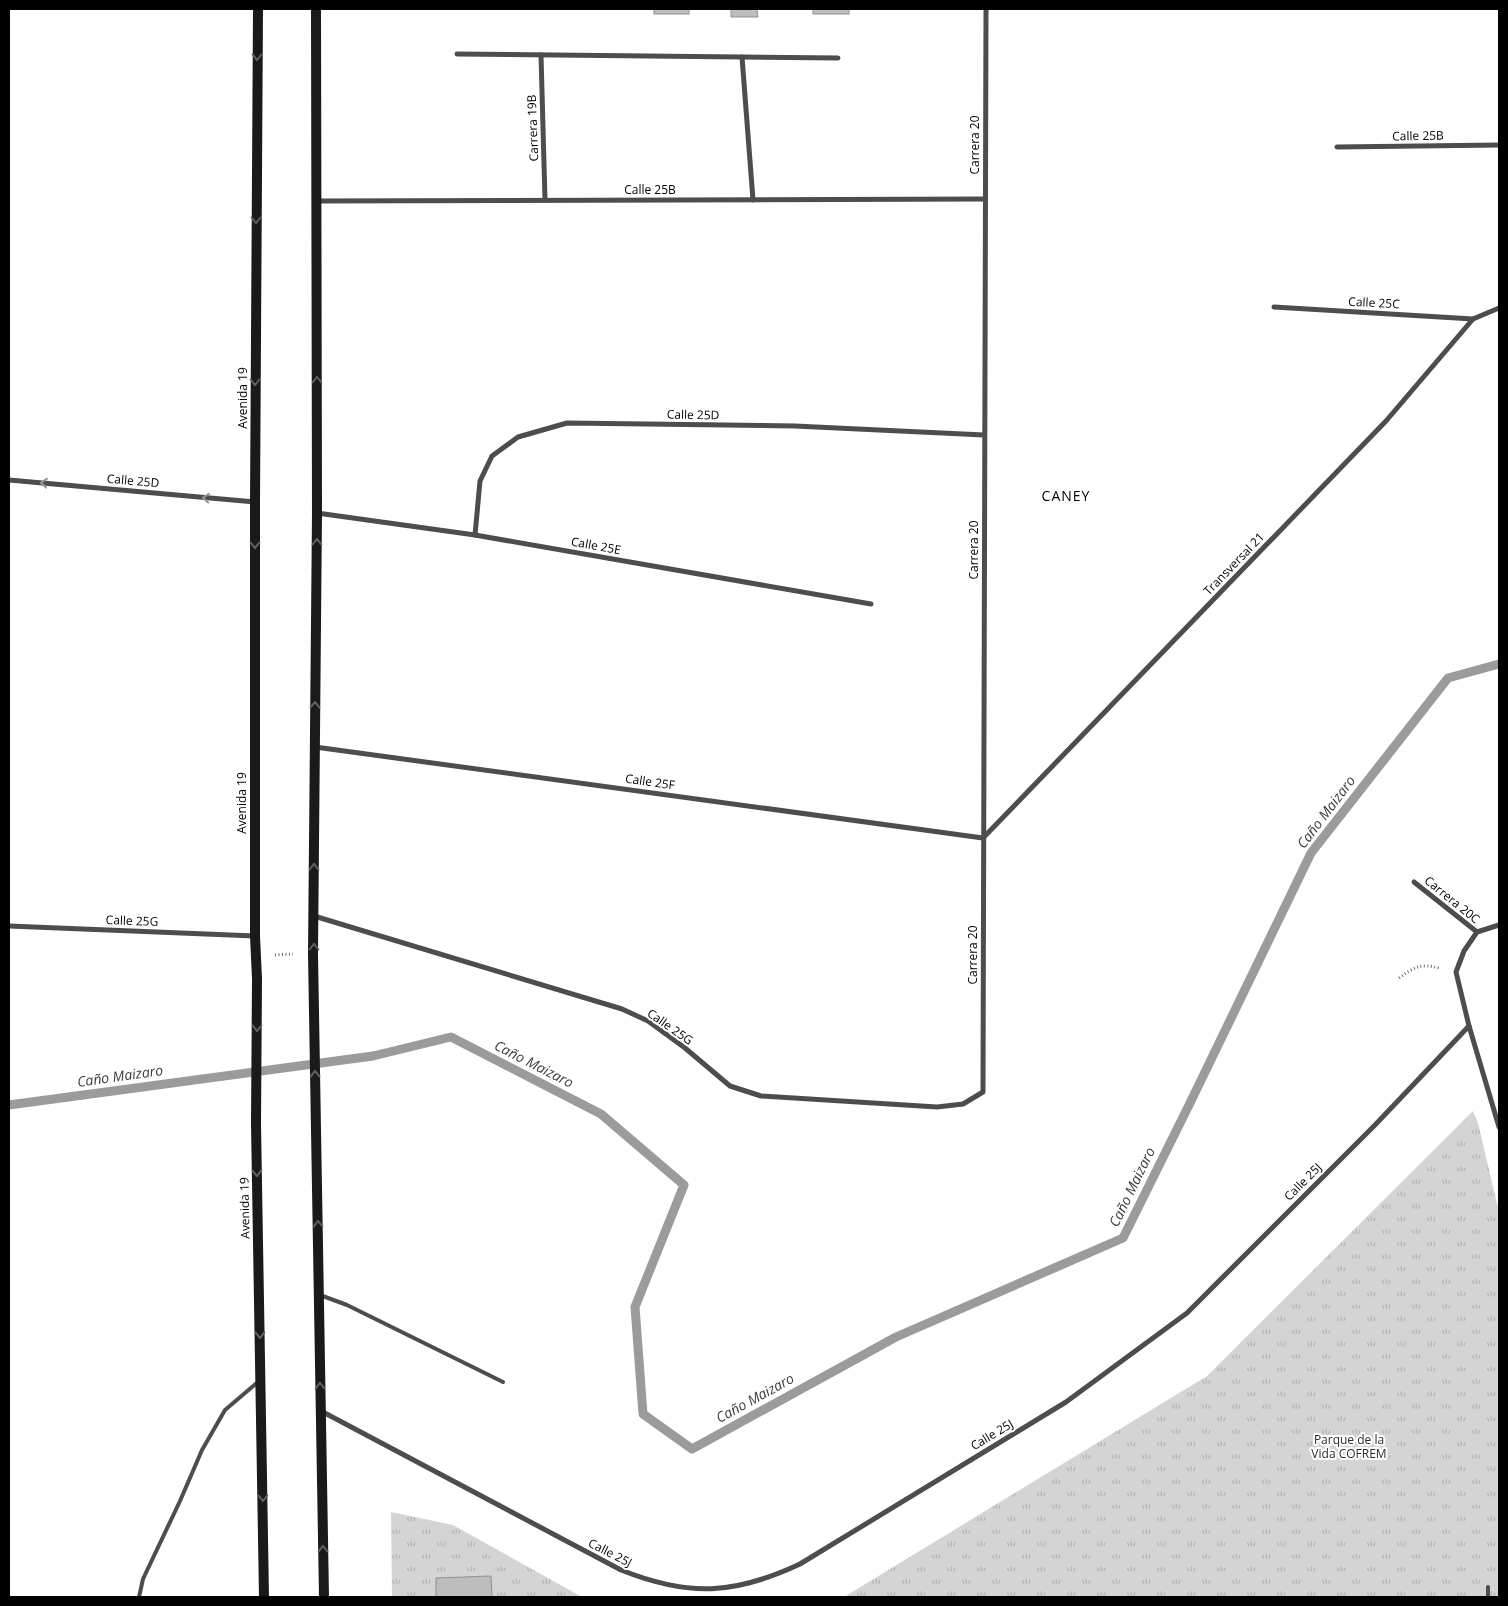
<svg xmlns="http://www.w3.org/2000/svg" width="1508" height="1606" viewBox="0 0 1508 1606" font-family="'Open Sans',sans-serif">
<defs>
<pattern id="park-tufts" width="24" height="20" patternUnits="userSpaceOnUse" patternTransform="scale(1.25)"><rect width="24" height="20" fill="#d4d4d4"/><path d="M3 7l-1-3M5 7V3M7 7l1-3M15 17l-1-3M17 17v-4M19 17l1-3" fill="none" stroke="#b4b4b4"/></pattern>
</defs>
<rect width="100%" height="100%" fill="#fff"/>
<!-- park -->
<g fill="url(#park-tufts)">
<polygon points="1473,1111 1478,1123 1499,1212 1499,1597 844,1597 1207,1376"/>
<polygon points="391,1512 453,1525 582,1597 392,1597"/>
</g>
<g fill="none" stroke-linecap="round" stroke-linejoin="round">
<!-- stream -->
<polyline stroke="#9b9b9b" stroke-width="9" points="9,1105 373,1056 451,1037 601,1114 684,1185 635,1307 643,1414 692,1449 896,1337 1123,1238 1191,1101 1311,853 1448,678 1499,664"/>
</g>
<!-- building -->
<g fill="#bdbdbd" stroke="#919191">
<rect x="654" y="9" width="35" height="5"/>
<polygon points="731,9 757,9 758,17 731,17"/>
<rect x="813" y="9" width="36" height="5"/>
<polygon points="491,1576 492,1597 436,1597 436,1578"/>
</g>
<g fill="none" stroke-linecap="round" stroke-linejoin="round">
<!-- path -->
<g stroke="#6f6f6f" stroke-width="3" stroke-dasharray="1 2.5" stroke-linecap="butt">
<polyline points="275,955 293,954"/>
<path d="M 1399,978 C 1415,967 1420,963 1439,968"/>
</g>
<!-- lane -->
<g stroke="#4d4d4d" stroke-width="4">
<polyline points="320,1295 347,1305 503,1382"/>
<polyline points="1488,1587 1488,1597"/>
<polyline points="139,1597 143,1579 180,1501 202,1450 225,1410 258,1382"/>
</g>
<!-- street -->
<g stroke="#4d4d4d" stroke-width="5">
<polyline points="457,54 838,58"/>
<polyline points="541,55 545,200"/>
<polyline points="742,57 753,200"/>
<polyline points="1337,147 1499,145"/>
<polyline points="316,201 985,199"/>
<polyline points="1274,307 1473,319"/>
<polyline points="9,480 255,502"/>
<polyline points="317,513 475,535 871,604"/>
<polyline points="475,535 480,481 492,456 518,437 567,423 795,426 984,435"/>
<polyline points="315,747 983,838 1386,421 1473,319 1499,308"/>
<polyline points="1414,882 1477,932"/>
<polyline points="314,916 622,1009 648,1021 685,1048 730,1086 761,1096 937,1107 963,1104 983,1092 986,9"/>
<polyline points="1499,925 1477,932 1464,951 1456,972 1469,1026 1499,1127"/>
<polyline points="9,926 255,936"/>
<path d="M 321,1411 L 621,1570 C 689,1597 734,1595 800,1564 L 1066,1402 L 1187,1313 L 1375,1125 L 1469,1026"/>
</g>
<!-- secondary -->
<g stroke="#1a1a1a" stroke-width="10">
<polyline points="258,9 255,502 255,936 257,979 256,1124 264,1597"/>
<polyline points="316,9 317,513 313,954 324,1597"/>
</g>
</g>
<!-- one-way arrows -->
<defs><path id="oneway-chevron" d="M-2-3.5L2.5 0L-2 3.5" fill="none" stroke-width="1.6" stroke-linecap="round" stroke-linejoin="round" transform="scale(1.25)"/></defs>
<g stroke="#5f5f5f">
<use href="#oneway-chevron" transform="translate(257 57) rotate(90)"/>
<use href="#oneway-chevron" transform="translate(256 220) rotate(90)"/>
<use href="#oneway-chevron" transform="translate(317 380) rotate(-90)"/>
<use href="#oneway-chevron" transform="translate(255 382) rotate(90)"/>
<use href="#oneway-chevron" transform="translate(317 542) rotate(-89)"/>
<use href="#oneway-chevron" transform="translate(255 545) rotate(90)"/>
<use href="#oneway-chevron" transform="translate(315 705) rotate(-89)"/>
<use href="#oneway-chevron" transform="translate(314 867) rotate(-90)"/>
<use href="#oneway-chevron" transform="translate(314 947) rotate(-90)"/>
<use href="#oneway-chevron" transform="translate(257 1028) rotate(91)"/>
<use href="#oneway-chevron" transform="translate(315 1074) rotate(-91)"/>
<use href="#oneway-chevron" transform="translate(257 1173) rotate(89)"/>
<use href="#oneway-chevron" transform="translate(318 1224) rotate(-91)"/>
<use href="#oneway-chevron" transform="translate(260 1335) rotate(89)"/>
<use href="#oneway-chevron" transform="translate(320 1386) rotate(-91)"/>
<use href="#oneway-chevron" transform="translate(263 1498) rotate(89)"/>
<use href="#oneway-chevron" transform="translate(323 1549) rotate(-91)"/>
</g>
<g stroke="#949494">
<use href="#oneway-chevron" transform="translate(44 483) rotate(-175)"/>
<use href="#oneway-chevron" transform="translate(206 498) rotate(-175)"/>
</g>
<g text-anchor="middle" stroke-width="4" stroke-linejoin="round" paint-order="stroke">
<!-- street labels -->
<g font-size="12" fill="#000" stroke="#fff">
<text transform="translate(533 128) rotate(-92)" y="4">Carrera 19B</text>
<text transform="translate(1418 136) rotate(-1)" y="4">Calle 25B</text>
<text transform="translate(975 145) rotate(-90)" y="4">Carrera 20</text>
<text x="650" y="194">Calle 25B</text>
<text transform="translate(1374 303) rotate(3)" y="4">Calle 25C</text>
<text transform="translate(243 398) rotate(-90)" y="4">Avenida 19</text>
<text transform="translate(693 415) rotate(1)" y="4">Calle 25D</text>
<text transform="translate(133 481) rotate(5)" y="4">Calle 25D</text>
<text transform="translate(596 546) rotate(10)" y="4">Calle 25E</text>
<text transform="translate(974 550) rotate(-90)" y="4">Carrera 20</text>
<text transform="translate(1234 564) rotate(-46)" y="4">Transversal 21</text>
<text transform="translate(650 782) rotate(8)" y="4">Calle 25F</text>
<text transform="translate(242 803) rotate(-90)" y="4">Avenida 19</text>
<text transform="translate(1452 900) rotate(39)" y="4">Carrera 20C</text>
<text transform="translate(132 921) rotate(2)" y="4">Calle 25G</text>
<text transform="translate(973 955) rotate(-90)" y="4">Carrera 20</text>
<text transform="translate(670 1027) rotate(35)" y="4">Calle 25G</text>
<text transform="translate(1303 1182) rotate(-45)" y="4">Calle 25J</text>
<text transform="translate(245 1208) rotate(-91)" y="4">Avenida 19</text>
<text transform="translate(992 1435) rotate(-31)" y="4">Calle 25J</text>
<text transform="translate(610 1553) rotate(27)" y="4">Calle 25J</text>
</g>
<!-- park labels -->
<g font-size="12" fill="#2b2b2b" stroke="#fff">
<text x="1349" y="1444">Parque de la<tspan x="1349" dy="14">Vida COFREM</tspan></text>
</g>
<!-- neighbourhood labels -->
<g font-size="14" letter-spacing="1" fill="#000" stroke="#fff">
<text x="1066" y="501">CANEY</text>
</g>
<!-- water labels -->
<g font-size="14" font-style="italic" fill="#3c3c3c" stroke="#fff">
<text transform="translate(1326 812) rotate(-53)" y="5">Caño Maizaro</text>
<text transform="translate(534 1064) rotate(27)" y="5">Caño Maizaro</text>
<text transform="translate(120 1076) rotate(-8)" y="5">Caño Maizaro</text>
<text transform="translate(1132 1187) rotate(-64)" y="5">Caño Maizaro</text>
<text transform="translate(755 1398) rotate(-29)" y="5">Caño Maizaro</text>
</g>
</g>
<!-- border -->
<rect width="1508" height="1606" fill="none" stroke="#000000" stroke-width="20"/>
</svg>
